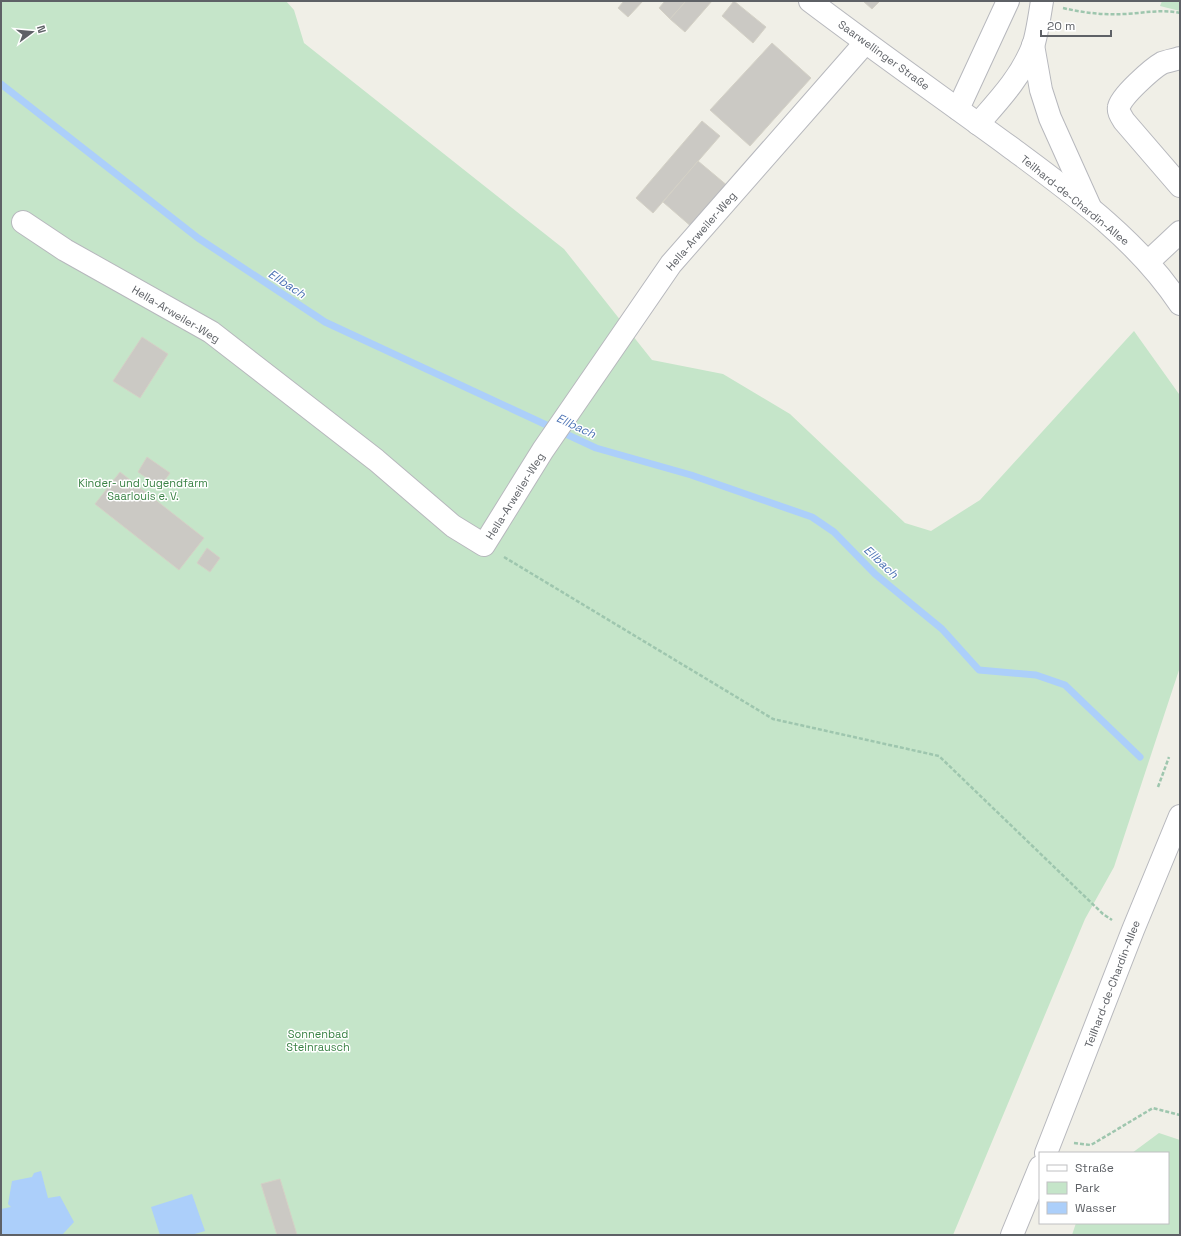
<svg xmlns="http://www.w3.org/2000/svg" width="1181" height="1236" viewBox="0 0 1181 1236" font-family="'Space Grotesk',sans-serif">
<rect width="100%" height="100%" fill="#f0efe7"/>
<!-- green -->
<g fill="#c5e5c9">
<polygon points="1,1 286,1 294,10 304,43 564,249 652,360 723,374 790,414 905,523 931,531 980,500 1134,331 1179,394 1180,400 1180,667 1114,867 1085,919 953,1235 1,1235"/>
<polygon points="1162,1 1180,1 1180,11 1160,6"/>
<polygon points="1159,1133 1180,1140 1180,1235 1072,1235 1076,1223 1168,1223 1168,1153 1132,1153"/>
</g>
<!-- water -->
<g fill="#accffa">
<polygon points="41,1171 48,1198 60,1196 74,1222 62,1235 1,1235 1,1209 11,1207 8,1204 12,1181 32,1177 34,1173"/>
<polygon points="192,1194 205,1231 191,1235 160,1235 151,1207"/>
</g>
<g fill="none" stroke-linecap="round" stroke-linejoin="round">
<!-- stream -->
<polyline stroke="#accffa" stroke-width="7" points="1,84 198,238 325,322 596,448 691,475 812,517 834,532 875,574 942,629 979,670 1036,675 1065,685 1140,757"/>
</g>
<!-- building -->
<g fill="#cbc9c4" stroke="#d4d1c6">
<polygon points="624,1 643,1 628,17 618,8"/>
<polygon points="665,1 686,1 670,19 659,8"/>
<polygon points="686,1 712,1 685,32 670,19"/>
<polygon points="734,1 766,27 753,43 722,16"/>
<polygon points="863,1 880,1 872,9"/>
<polygon points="772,43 811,78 750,146 710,110"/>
<polygon points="702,121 720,136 653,213 636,198"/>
<polygon points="698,161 729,187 693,228 663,202"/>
<polygon points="142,337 168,354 140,398 113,381"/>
<polygon points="147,457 170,473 160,487 138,472"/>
<polygon points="120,472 204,538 179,570 95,504"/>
<polygon points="207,548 220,558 210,572 197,563"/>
<polygon points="280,1179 297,1235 277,1235 261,1184"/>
</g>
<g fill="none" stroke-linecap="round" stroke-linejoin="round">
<!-- minor casing -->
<g stroke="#b7b8bd" stroke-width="24">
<g id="minor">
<path d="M 810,1 C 876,51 943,98 1010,147 C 1072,193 1137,239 1180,304"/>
<polyline points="1033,45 1041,90 1050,118 1090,207"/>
<path d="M 1180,58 C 1174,60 1167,61 1162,63 C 1153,68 1120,97 1119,107 C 1118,112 1121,116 1124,121 L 1180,186"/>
<polyline points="958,109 1008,1"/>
<path d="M 978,124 C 999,100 1021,77 1033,46 C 1037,35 1040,13 1042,1"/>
<polyline points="23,222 65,250 211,332 376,460 453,526 484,545 543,450 671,264 865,43"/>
<polyline points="1148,262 1180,232"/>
<polyline points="1046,1153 1133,930 1180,816"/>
<polyline points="1012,1235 1040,1167"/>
</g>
</g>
<!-- path -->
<g stroke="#9ec6ae" stroke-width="2.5" stroke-dasharray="4 2" stroke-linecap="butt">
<path d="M 1063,8 C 1084,13 1104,15 1125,14 C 1144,13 1161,9 1180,13"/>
<polyline points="504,557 773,719 939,756 1103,914 1112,920"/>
<polyline points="1158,787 1169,757"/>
<polyline points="1074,1143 1091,1145 1153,1108 1180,1115"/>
</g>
<!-- minor -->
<use href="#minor" stroke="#fff" stroke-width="22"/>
</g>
<g text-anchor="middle" stroke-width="3" stroke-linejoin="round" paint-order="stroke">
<!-- street labels -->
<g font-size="11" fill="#5e6166" stroke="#fff">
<text transform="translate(884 55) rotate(36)" y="4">Saarwellinger Straße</text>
<text transform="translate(1075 200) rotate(39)" y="4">Teilhard-de-Chardin-Allee</text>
<text transform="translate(701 231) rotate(-49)" y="4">Hella-Arweiler-Weg</text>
<text transform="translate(176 314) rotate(31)" y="4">Hella-Arweiler-Weg</text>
<text transform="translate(515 496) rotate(-58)" y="4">Hella-Arweiler-Weg</text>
<text transform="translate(1112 984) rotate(-69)" y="4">Teilhard-de-Chardin-Allee</text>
</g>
<!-- park labels -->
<g font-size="11" fill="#3a8245" stroke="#fff">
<text x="143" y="487">Kinder- und Jugendfarm<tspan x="143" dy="13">Saarlouis e. V.</tspan></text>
<text x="318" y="1038">Sonnenbad<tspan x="318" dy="13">Steinrausch</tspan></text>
</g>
<!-- water labels -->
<g font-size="12" font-style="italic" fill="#4c73b5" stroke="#fff">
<text transform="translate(287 284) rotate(33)" y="4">Ellbach</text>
<text transform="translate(576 426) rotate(25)" y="4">Ellbach</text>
<text transform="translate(881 562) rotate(43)" y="4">Ellbach</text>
</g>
</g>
<!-- border -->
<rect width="1181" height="1236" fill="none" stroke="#5e6166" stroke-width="4"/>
<!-- legend -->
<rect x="1039" y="1152" width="130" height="72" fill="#ffffff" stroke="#bfc0c2"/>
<rect x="1047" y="1165" width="20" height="6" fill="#ffffff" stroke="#bfc0c2"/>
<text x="1075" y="1172" font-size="12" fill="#5e6166">Straße</text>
<rect x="1047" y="1182" width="20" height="12" fill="#c5e5c9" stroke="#bfc0c2"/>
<text x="1075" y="1192" font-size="12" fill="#5e6166">Park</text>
<rect x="1047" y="1202" width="20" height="12" fill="#accffa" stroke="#bfc0c2"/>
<text x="1075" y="1212" font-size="12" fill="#5e6166">Wasser</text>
<!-- north arrow -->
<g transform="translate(32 32) rotate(74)" stroke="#ffffff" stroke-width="3" paint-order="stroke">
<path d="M0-3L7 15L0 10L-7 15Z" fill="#5e6166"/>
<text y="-6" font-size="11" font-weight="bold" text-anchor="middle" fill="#5e6166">N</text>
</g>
<!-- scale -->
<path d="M1041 30v6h70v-6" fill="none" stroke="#5e6166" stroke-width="2"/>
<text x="1047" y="30" font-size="12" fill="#5e6166" stroke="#ffffff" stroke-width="3" paint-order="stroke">20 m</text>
</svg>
